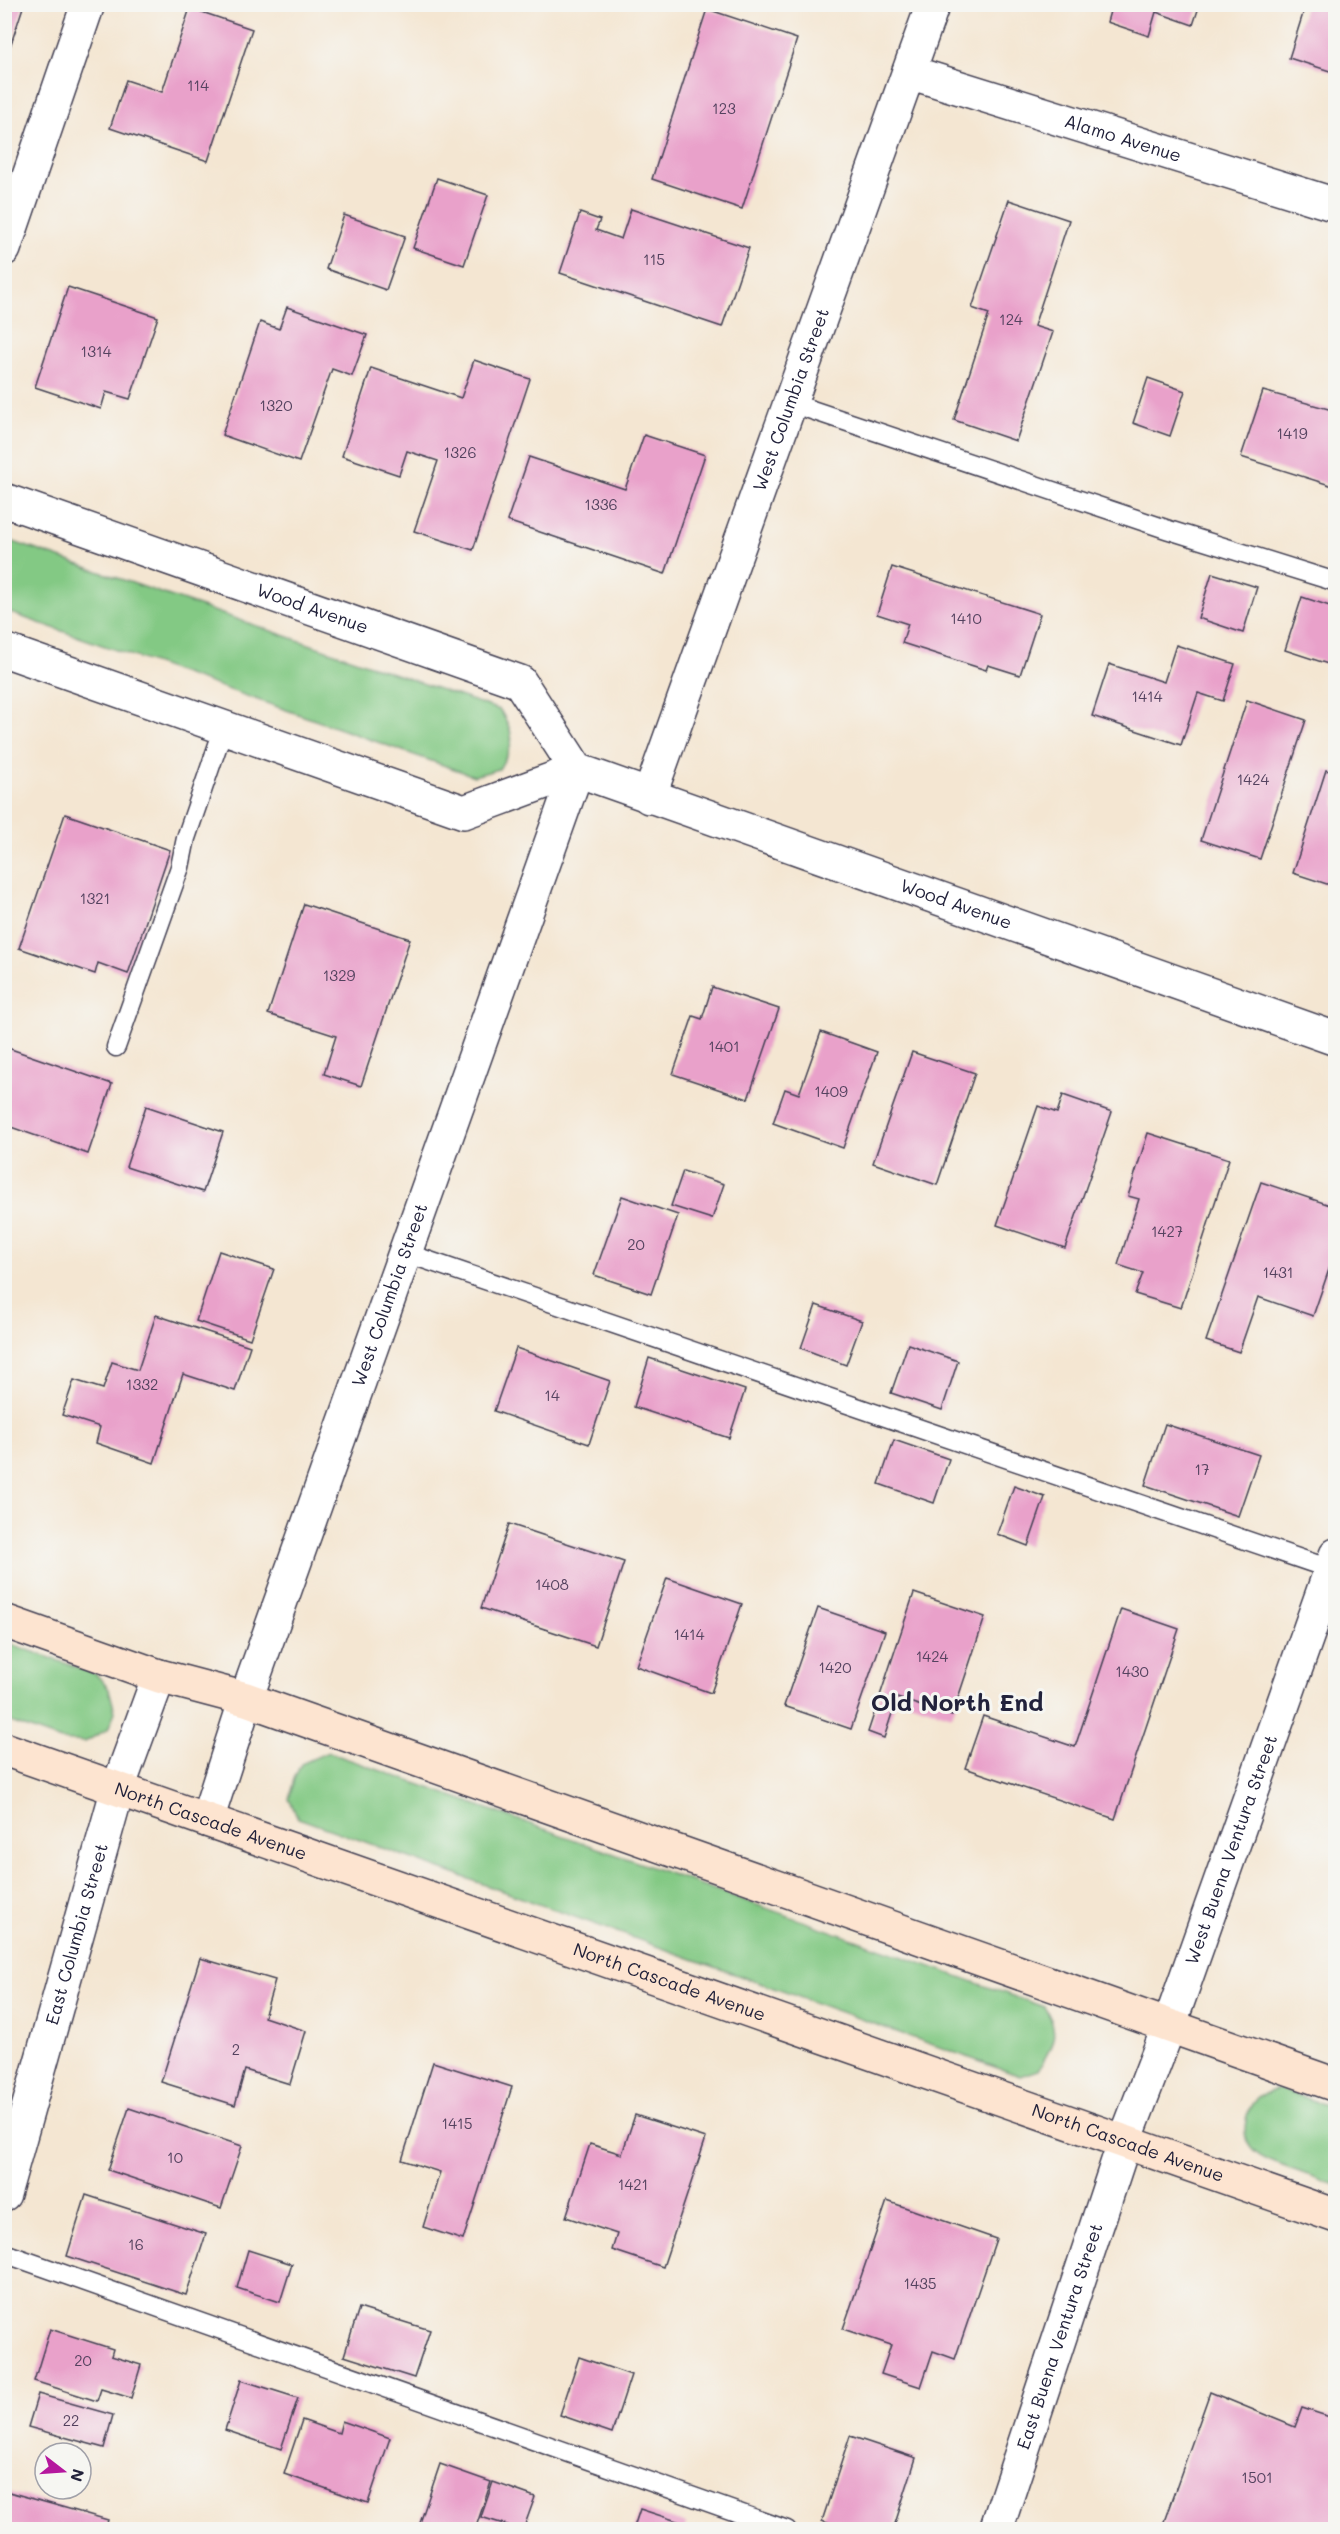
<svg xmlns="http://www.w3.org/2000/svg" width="1340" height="2534" viewBox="0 0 1340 2534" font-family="Mali,sans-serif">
<rect width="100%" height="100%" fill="#f6f6f2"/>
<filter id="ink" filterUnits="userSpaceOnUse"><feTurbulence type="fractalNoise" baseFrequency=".0167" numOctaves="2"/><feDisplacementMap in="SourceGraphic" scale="12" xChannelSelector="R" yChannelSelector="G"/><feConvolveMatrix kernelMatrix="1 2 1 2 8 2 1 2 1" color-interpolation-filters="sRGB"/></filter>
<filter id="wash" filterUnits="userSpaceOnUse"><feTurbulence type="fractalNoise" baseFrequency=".008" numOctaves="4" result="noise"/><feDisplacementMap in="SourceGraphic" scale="24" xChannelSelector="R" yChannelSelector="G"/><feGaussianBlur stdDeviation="1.35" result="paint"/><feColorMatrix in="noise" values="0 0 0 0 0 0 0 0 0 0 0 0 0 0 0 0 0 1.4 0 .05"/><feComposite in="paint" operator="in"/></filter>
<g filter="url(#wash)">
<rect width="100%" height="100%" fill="#f4e6d2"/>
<!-- green -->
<g fill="#83c984" stroke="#527660" stroke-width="1.5">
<path d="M 5,539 L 500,710 C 517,737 514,744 499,769 L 474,776 L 5,611 Z"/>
<polygon points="5,1642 96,1674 109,1689 115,1712 108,1729 85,1742 61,1740 5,1720"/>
<path d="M 328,1752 L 1044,2007 C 1062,2033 1052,2046 1038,2070 L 1020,2076 L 298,1818 L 289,1799 L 294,1779 L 301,1764 Z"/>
<path d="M 1279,2089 L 1335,2108 L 1335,2185 C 1321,2180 1306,2174 1291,2169 C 1261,2158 1236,2151 1248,2113 C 1252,2098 1265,2092 1279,2089 Z"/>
</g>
<g id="blocks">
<!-- building -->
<g fill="#e9a1ca">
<polygon points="4,4 24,4 9,50 4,49"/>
<polygon points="1112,4 1200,4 1193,25 1156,12 1149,36 1107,22"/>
<polygon points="1306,4 1336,4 1336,73 1289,58"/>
<polygon points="190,8 252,29 208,161 110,128 126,80 162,92"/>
<polygon points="707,9 797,39 742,209 652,179"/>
<polygon points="437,178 488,195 464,265 413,248"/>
<polygon points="1009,200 1069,220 1034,326 1053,332 1016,441 954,420 989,314 972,308"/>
<polygon points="631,209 749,248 722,327 560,273 580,213 600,220 596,230 621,239"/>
<polygon points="344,215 405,236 386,290 326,269"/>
<polygon points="68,287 158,317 130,399 106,392 101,409 35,387"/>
<polygon points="287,307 367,335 352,376 332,369 299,462 222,435 260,322 279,329"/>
<polygon points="474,360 530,379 473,550 414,531 438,461 407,451 399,475 342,456 371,368 461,398"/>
<polygon points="1148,378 1185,391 1170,436 1133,423"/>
<polygon points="1263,391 1336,411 1336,487 1241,457"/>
<polygon points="644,435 705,455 665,574 507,521 529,457 625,489"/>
<polygon points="892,567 1040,614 1020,675 988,665 986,670 902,643 908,624 877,614"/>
<polygon points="1212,573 1257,587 1243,633 1198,618"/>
<polygon points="1302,597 1336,608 1334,666 1285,650"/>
<polygon points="1176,645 1235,664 1223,701 1198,693 1181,745 1092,716 1109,664 1164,682"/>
<polygon points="1247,700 1306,720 1260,859 1201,840"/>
<polygon points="1326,770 1336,773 1336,887 1293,873"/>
<polygon points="65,814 170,850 128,974 98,963 95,974 19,948"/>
<polygon points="304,904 410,939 361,1086 324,1074 336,1036 268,1014"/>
<polygon points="712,987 779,1009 748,1099 673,1074 693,1016 702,1019"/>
<polygon points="821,1032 877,1052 843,1148 773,1123 785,1089 799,1094"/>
<polygon points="5,1047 112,1084 88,1154 5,1125"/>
<polygon points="912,1052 975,1073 937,1185 873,1163"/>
<polygon points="1063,1095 1112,1112 1065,1248 997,1225 1038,1106 1057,1113"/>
<polygon points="146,1106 223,1132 203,1192 126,1167"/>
<polygon points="1148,1133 1229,1159 1181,1308 1135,1294 1143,1273 1118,1265 1139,1199 1128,1196"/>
<polygon points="683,1171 724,1184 712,1219 671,1206"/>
<polygon points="1261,1182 1336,1207 1336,1249 1313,1316 1258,1297 1239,1352 1206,1341"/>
<polygon points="622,1196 678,1215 651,1294 594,1275"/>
<polygon points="219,1251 274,1269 250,1339 196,1321"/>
<polygon points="816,1305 862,1321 846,1365 801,1348"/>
<polygon points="156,1315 250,1346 235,1391 183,1374 154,1463 96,1443 100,1427 62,1415 74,1380 103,1389 112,1362 138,1370"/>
<polygon points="908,1344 958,1361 942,1410 891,1393"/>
<polygon points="516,1348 610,1381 589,1444 494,1411"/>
<polygon points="649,1358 745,1390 729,1438 634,1407"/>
<polygon points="1165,1424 1259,1455 1238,1516 1145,1485"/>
<polygon points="894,1440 949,1459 934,1503 879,1484"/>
<polygon points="1014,1486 1045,1497 1028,1546 997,1534"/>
<polygon points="509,1524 624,1562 596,1646 481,1608"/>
<polygon points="667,1578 742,1604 711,1693 636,1666"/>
<polygon points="914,1593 985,1617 952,1716 897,1698 884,1738 868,1732"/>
<polygon points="818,1608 885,1631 851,1729 784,1706"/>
<polygon points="1121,1609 1179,1629 1115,1819 965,1768 983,1716 1075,1747"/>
<polygon points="200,1958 275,1980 264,2017 306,2031 290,2084 245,2070 235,2105 161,2082"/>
<polygon points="433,2062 512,2087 463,2240 423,2227 440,2172 402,2160"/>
<polygon points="129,2108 242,2146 221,2208 108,2170"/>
<polygon points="635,2115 706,2138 663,2267 612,2250 617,2234 566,2217 590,2144 622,2154"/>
<polygon points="86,2195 206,2234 186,2295 67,2256"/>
<polygon points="887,2201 996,2239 955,2359 933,2351 921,2387 881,2374 891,2345 843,2329"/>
<polygon points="248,2250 292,2264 280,2302 237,2288"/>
<polygon points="359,2308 430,2330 414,2378 344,2356"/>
<polygon points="50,2329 113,2349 111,2356 141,2365 131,2398 101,2389 97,2401 34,2381"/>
<polygon points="579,2357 631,2375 612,2433 560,2415"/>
<polygon points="241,2380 298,2398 281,2449 225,2430"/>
<polygon points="1210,2392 1295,2427 1302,2408 1336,2419 1336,2530 1161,2530"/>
<polygon points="38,2394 113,2415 104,2448 28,2427"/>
<polygon points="302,2420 339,2433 342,2421 390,2438 368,2503 284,2474"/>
<polygon points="850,2436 916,2458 893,2530 846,2530 822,2521"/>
<polygon points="440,2464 491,2482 475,2530 438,2530 420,2523"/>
<polygon points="493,2482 535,2497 523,2530 481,2517"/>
<polygon points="9,2492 108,2520 105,2530 4,2530 4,2507"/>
<polygon points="640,2509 686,2524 684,2530 633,2530"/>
</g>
</g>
</g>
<g filter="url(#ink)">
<use href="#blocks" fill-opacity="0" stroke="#423f52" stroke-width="1.5"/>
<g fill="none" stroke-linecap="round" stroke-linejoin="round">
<!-- lane casing -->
<g stroke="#423f52" stroke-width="21">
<g id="lane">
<polyline points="791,403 1169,530 1336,582"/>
<polyline points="116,1047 180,867 186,838 224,727"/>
<polyline points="406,1253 1336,1571"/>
<polyline points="4,2253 787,2530"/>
</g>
</g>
<!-- street casing -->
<g stroke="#423f52" stroke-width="36">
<g id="street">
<path id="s1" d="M 909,72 L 1336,205"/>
<polyline points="4,249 88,4"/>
<path id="s2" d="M 4,500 L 520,682 L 577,770 L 1336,1039"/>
<polyline points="4,650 464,812 577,770"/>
<path id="s3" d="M 649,797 L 933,4"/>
<path id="s4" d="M 207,1820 L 246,1699 L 577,770"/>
<path id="s5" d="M 4,2194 L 118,1788 L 159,1676"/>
<path id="s6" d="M 996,2530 L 1124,2143 L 1169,2026 L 1336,1555"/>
</g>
</g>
<!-- secondary casing -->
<g stroke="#423f52" stroke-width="36">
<g id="secondary">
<polyline points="4,1621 159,1676 246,1699 1336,2085"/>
<path id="s7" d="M 4,1749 L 1336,2216"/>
</g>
</g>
<!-- lane -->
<use href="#lane" stroke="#fff" stroke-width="18"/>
<!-- street -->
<use href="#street" stroke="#fff" stroke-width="33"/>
<!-- secondary -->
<use href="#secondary" stroke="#fde4d0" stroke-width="33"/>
</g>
</g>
<g text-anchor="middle" stroke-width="6" stroke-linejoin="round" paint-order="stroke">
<!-- number labels -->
<g font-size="15" fill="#54425f">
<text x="198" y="91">114</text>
<text x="724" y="114">123</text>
<text x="654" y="265">115</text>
<text x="1011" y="325">124</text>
<text x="96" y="357">1314</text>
<text x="276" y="411">1320</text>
<text x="1292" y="439">1419</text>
<text x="460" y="458">1326</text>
<text x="601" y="510">1336</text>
<text x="966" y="624">1410</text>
<text x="1147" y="702">1414</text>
<text x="1253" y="785">1424</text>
<text x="95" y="904">1321</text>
<text x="339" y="981">1329</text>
<text x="724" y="1052">1401</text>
<text x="831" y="1097">1409</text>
<text x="1167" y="1237">1427</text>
<text x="636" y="1250">20</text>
<text x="1278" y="1278">1431</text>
<text x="142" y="1390">1332</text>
<text x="552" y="1401">14</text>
<text x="1202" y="1475">17</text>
<text x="552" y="1590">1408</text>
<text x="689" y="1640">1414</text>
<text x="932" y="1662">1424</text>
<text x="835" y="1673">1420</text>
<text x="1132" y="1677">1430</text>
<text x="236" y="2055">2</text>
<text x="457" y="2129">1415</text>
<text x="175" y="2163">10</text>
<text x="633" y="2190">1421</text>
<text x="136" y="2250">16</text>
<text x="920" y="2289">1435</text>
<text x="83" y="2366">20</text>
<text x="71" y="2426">22</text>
<text x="1257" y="2483">1501</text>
</g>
<!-- street labels -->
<g font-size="18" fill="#22223b" stroke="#f6f6f2">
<text dy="6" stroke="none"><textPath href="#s1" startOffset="224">Alamo Avenue</textPath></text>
<text dy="6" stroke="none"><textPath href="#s3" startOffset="422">West Columbia Street</textPath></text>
<text dy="6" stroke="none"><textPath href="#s2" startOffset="327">Wood Avenue</textPath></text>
<text dy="6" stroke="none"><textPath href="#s2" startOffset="1054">Wood Avenue</textPath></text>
<text dy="6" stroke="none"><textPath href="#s4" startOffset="556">West Columbia Street</textPath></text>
<text dy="6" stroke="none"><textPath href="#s7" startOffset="219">North Cascade Avenue</textPath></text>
<text dy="6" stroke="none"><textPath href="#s6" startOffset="720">West Buena Ventura Street</textPath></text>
<text dy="6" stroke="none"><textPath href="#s5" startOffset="270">East Columbia Street</textPath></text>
<text dy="6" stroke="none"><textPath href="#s7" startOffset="705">North Cascade Avenue</textPath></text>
<text dy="6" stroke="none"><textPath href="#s7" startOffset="1191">North Cascade Avenue</textPath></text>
<text dy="6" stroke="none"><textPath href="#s6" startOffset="204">East Buena Ventura Street</textPath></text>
</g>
<!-- district labels -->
<g font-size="24" font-weight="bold" fill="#22223b" stroke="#f6f6f2">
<text x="957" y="1711">Old North End</text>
</g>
</g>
<!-- margin -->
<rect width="1340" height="2534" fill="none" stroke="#f6f6f2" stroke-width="24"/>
<!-- north arrow -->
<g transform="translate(63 2471) rotate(107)"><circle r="28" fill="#f6f6f2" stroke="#a1a1a9" stroke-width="1.5"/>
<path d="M0-4.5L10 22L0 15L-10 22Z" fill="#b5179e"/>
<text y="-9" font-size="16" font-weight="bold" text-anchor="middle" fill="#22223b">N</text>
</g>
</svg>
